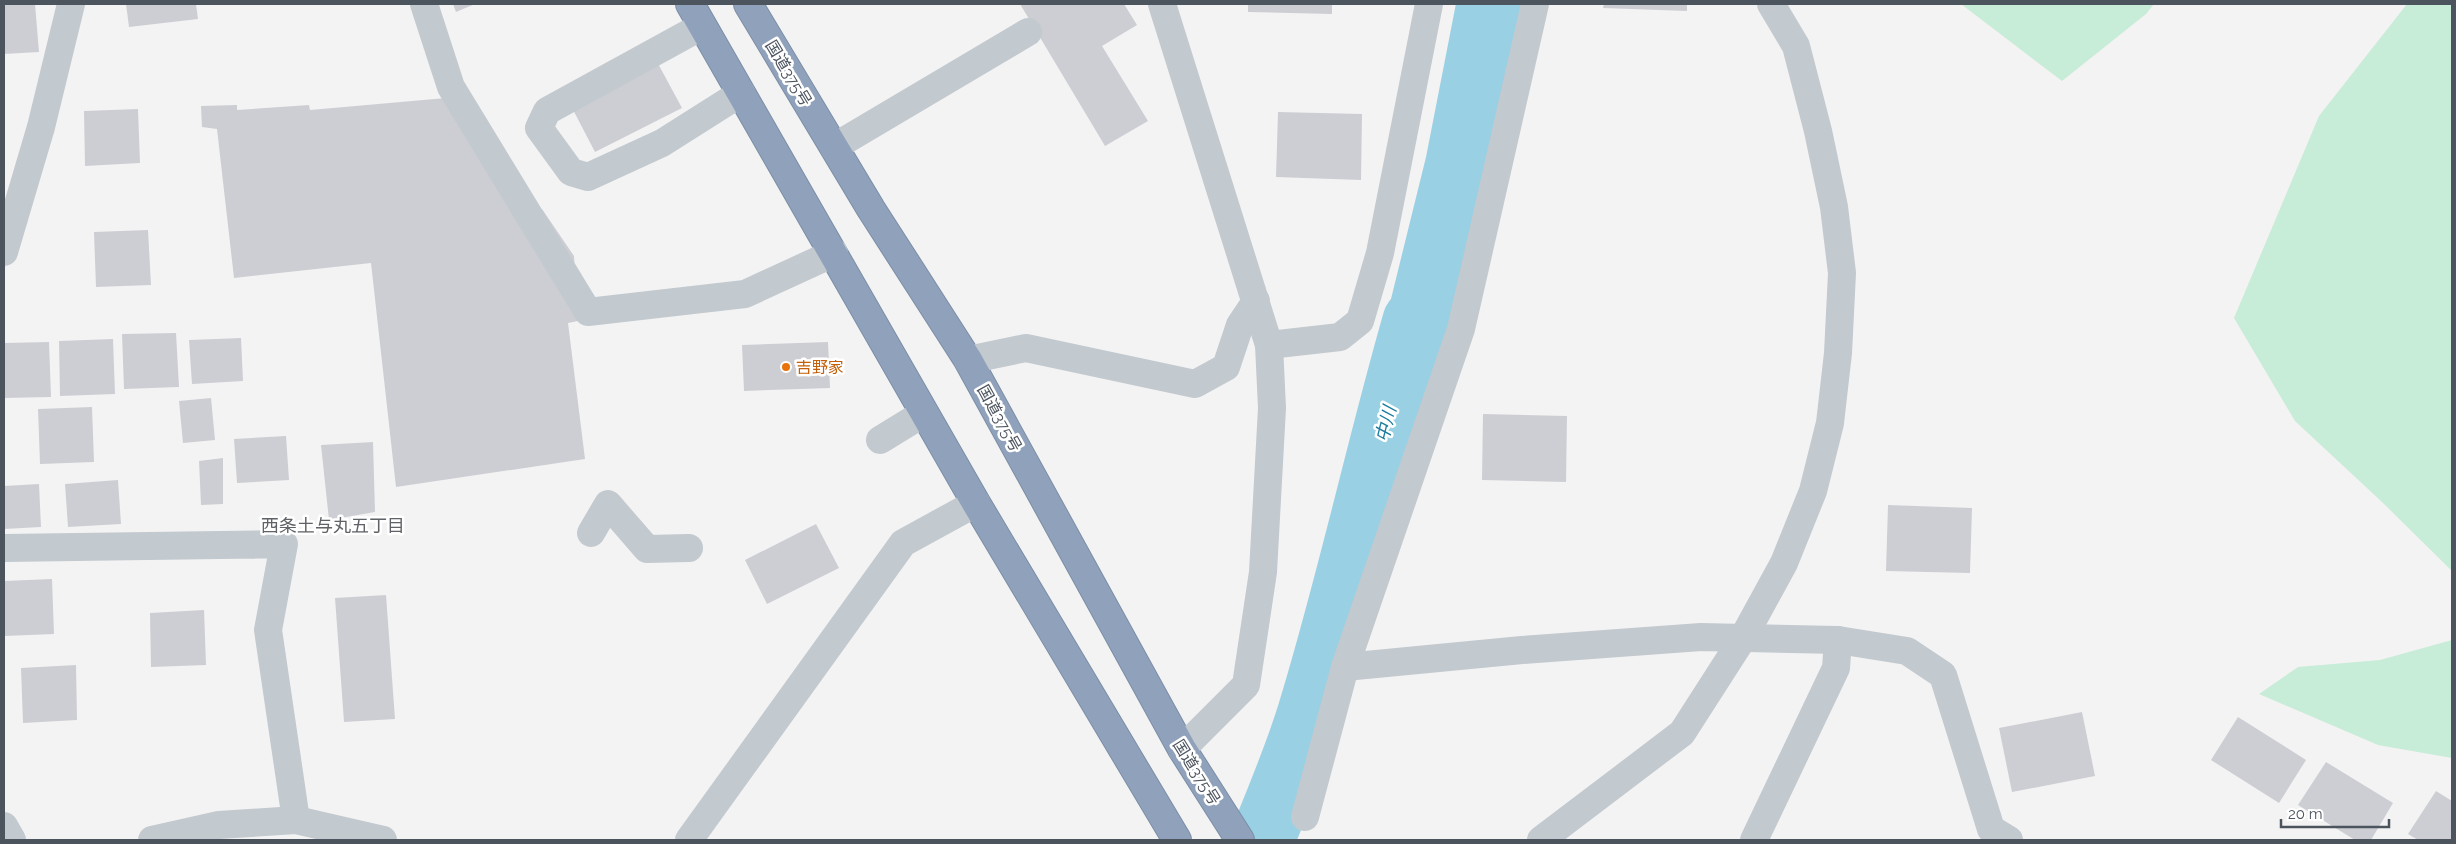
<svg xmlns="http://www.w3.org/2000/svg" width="2456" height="844" viewBox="0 0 2456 844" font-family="Raleway,'Noto Sans JP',sans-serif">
<rect width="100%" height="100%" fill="#f4f3f3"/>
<!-- green -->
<g fill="#c7ecd7">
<polygon points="1961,4 2154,4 2146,14 2062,81"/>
<polygon points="2407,4 2452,4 2452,571 2382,502 2295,421 2234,318 2319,116"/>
<polygon points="2452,640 2452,758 2378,745 2259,694 2298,667 2380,660"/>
</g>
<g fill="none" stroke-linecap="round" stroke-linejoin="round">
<!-- river -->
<path stroke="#99d0e3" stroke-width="65" d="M 1262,840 C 1279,797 1298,753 1311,709 C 1350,581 1378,450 1415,321 L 1421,313 L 1458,163 L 1489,4"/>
</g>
<!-- building -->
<g fill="#cdced4">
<polygon points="4,4 35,4 39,52 4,54"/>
<polygon points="126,4 196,4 198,19 129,27"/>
<polygon points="453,4 475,4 456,12"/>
<polygon points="1020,4 1124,4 1137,25 1102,46 1148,121 1105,146"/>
<polygon points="1248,4 1332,4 1332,14 1248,12"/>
<polygon points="1604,4 1687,4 1687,11 1603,8"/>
<polygon points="655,58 682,108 595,152 570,104"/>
<polygon points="446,98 522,225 542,209 574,256 578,321 568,323 585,459 396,487 371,263 234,278 217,129 202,127 201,106 237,105 237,110 309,105 310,110"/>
<polygon points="138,109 140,163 85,166 84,111"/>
<polygon points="1278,112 1362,114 1361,180 1276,177"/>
<polygon points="148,230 151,285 96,287 94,232"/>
<polygon points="176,333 179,387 124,389 122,334"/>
<polygon points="241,338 243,381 192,384 189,340"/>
<polygon points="113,339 115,394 60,396 59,341"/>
<polygon points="49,342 51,397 4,398 4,343"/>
<polygon points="828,342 830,388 744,391 742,345"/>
<polygon points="211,398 215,440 183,443 179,401"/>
<polygon points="92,407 94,462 40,464 38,409"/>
<polygon points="1483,414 1567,416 1566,482 1482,480"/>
<polygon points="286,436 289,480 237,483 234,439"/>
<polygon points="373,442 375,512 329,520 321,445"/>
<polygon points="223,458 223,504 201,505 199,461"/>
<polygon points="118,480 121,524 68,527 65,484"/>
<polygon points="39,484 41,527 4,529 4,486"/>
<polygon points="1888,505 1972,508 1970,573 1886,571"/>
<polygon points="816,524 839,568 767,604 745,560"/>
<polygon points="52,579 54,634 4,636 4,581"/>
<polygon points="386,595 395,719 344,722 335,598"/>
<polygon points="204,610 206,665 151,667 150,613"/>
<polygon points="76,665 77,720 23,723 21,668"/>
<polygon points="2082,712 2095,776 2012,792 1999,728"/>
<polygon points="2238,717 2306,760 2279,803 2211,760"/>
<polygon points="2326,762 2393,803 2371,840 2355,840 2298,805"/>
<polygon points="2436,791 2452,801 2452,840 2418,840 2408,834"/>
</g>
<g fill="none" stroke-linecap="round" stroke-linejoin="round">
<!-- highway casing -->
<g stroke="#7b8ea6" stroke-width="30">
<g id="highway">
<polyline points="690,4 976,503 1177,840"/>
<polyline points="748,4 871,209 968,360 1182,749 1240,840"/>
</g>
</g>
<!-- minor -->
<g stroke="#c2c9cf" stroke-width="28">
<polyline points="424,4 451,87 588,312 745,294 834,253"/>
<polyline points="1162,4 1269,345 1272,408 1263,572 1246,685 1182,749"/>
<polyline points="702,26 547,111 539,128 571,172 588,177 662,143 741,93"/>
<polyline points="834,147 1028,32"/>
<polyline points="4,252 41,127 71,4"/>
<polyline points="1269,345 1340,337 1360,321 1380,253 1429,4"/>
<polyline points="968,360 1026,348 1195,384 1226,367 1240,325 1256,301"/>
<polyline points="880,440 924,413"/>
<polyline points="591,533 608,504 647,549 689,548"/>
<polyline points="4,548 284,544 268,630 296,820"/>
<polyline points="1345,667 1522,650 1701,637 1838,640 1907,651 1943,675 1991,829 2009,840"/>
<polyline points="1305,817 1345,667 1461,329 1535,4"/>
<polyline points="4,826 12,840"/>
<polyline points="152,840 219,825 296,820 383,840"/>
<polyline points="689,840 903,543 976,503"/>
<polyline points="1541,840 1682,733 1743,638 1784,563 1813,491 1830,423 1838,353 1842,273 1834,207 1818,131 1796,46 1771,4"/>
<polyline points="1754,840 1836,668 1838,640"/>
</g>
<!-- highway -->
<use href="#highway" stroke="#90a2bb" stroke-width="28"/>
</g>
<!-- markers -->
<circle fill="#e8710a" stroke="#fff" stroke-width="2" cx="786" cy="367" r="5"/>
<g text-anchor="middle" stroke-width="5" stroke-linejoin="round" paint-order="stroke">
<!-- street labels -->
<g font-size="16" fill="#4c545e" stroke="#fff">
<text transform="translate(789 73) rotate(59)" y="6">国道375号</text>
<text transform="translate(1000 418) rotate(61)" y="6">国道375号</text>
<text transform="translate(1197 772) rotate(58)" y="6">国道375号</text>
</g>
<!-- food labels -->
<g font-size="16" fill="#c56008" stroke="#fff" text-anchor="start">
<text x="796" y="373">吉野家</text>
</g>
<!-- water labels -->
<g font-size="18" font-style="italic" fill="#1d7da0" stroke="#fff">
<text transform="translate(1386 424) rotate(-76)" y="6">中川</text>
</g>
<!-- neighbourhood labels -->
<g font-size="18" fill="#5f6266" stroke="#fff">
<text x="333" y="532">西条土与丸五丁目</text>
</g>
</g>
<!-- border -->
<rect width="2456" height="844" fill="none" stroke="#4c545e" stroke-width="10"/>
<!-- scale -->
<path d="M2281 819v8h108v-8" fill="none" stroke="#4c545e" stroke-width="2.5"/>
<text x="2288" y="819" font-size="15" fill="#4c545e" stroke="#ffffff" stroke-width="4" paint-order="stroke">20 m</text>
</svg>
